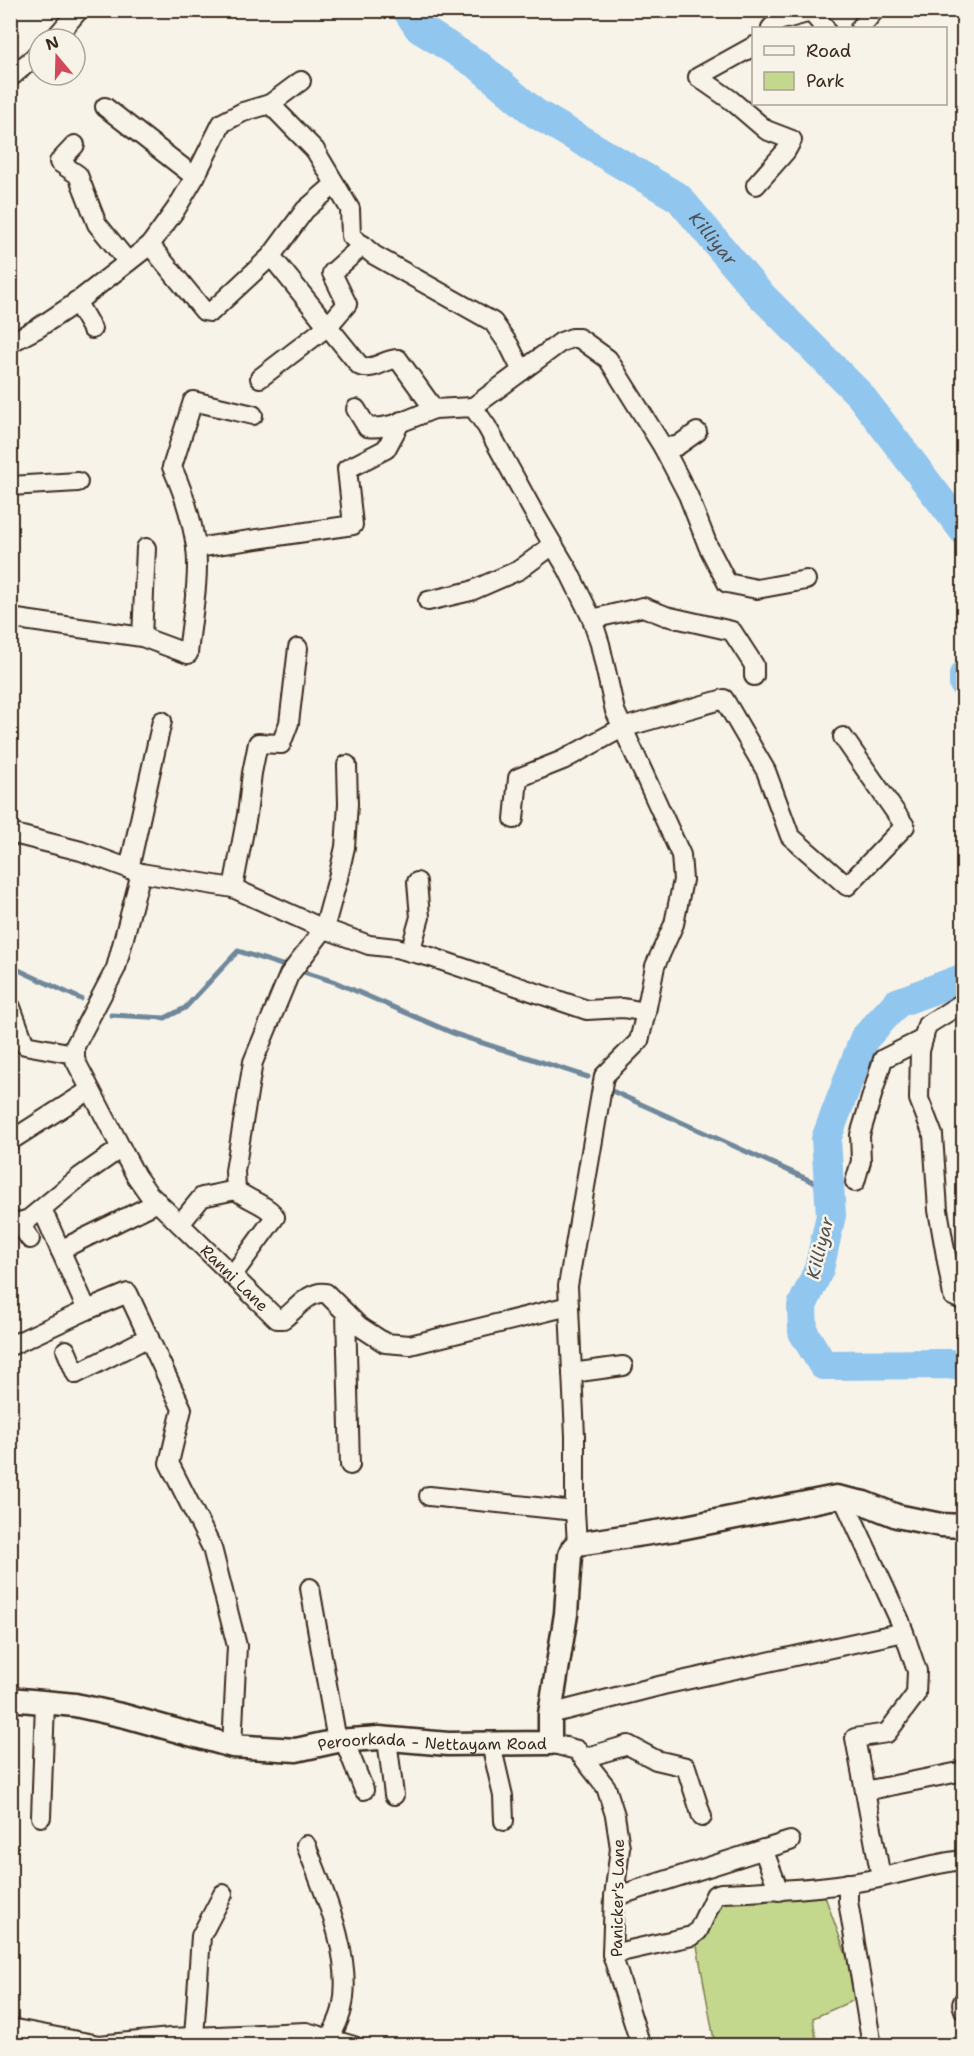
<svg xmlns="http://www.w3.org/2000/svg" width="974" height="2056" viewBox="0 0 974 2056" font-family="'Shantell Sans',sans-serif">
<rect width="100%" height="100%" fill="#f7f3e8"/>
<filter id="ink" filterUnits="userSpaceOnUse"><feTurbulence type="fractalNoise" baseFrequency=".0167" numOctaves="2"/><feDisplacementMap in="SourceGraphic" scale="12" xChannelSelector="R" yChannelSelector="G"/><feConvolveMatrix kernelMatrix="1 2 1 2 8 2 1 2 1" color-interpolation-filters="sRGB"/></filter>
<g filter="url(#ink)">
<!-- green -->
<polygon fill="#c4d88d" stroke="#808156" stroke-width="1.5" points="823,1891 853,1974 854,2000 813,2018 817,2045 715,2045 697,1946 698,1916 714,1898 762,1902"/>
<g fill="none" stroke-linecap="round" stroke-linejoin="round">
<!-- stream -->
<g stroke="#6f889b" stroke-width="5">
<polyline points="10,966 81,999"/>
<polyline points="111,1015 165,1018 185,1008 238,951 335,982 455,1034 588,1077"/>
<polyline points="612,1091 829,1189"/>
</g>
<!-- river -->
<g stroke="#91c6ef" stroke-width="30">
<path id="s1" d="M 407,10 L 419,28 L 478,65 L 535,113 L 679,198 L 755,289 L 860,395 L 964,531"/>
<polyline points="964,675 964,684"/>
<polyline points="964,978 897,1003 864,1039 826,1139 831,1215 819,1269 802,1306 803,1332 823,1365 948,1364 964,1366"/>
</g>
<!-- minor casing -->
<g stroke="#3b2a1e" stroke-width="22">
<g id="minor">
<polyline points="771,28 778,21 811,12 825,28"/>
<polyline points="860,28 875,10"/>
<polyline points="54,39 79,10"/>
<polyline points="754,46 698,77 731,100 766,130 792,140 786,151 756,185"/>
<polyline points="10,78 39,53"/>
<polyline points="270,104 315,150 350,209 351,236 374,255 493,322 509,345 522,371"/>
<polyline points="105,107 195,177"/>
<polyline points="75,145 59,162 78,175 97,224 128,262"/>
<polyline points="150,245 204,311 211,312 271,256 305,210 335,184"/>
<path d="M 271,256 L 360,366 C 375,371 384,359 398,359 L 434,409 L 473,407 L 487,427 L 533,511 L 568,570 L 592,619 L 600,644 L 615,711 L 681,855 L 683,880 L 674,924 L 655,966 L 646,1012"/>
<polyline points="76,301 92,329"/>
<polyline points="10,343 38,328 74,304 150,245 176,209 195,177 222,123 243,112 270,104 301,81"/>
<polyline points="260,378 328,326 347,304 332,273 363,245"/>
<polyline points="473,407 561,342 572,338 579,338 608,359 663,447 677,446 697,432"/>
<path d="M 356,409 L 367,427 C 390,430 413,417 434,409"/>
<polyline points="663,447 688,495 708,546 727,583 757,589 806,580"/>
<polyline points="10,486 78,482"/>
<polyline points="196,548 353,525 347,469 386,449 401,421"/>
<polyline points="428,601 471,591 519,570 553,545"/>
<path d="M 10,618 L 142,637 L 188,654 C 191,621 200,580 196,547 C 192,520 183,491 172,467 L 193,401 L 253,415"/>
<polyline points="592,619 643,607 666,616 732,631 754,665 754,676"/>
<polyline points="142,637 146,548"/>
<polyline points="514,819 518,778 563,760 622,728 724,699 766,771 790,836 847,886 905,826 843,737"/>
<polyline points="10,833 81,851 141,873 233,888 317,926 369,945 396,948 431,957 587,1010 623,1008 646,1012 639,1041 604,1076 568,1286 575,1436 575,1511 577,1544"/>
<polyline points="129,869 162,721"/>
<polyline points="233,888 247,815 252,773 258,743 281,744 289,723 298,648"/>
<polyline points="410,952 420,917 417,882"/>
<polyline points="964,1002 927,1025 920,1051 919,1099 933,1135 938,1210 953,1296 964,1301"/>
<polyline points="11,1007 25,1045 74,1054"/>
<polyline points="10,1141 90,1090"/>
<polyline points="121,1148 75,1060 75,1046 116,968 141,873"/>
<polyline points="855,1182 861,1161 860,1135 883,1059 923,1039"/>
<polyline points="42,1209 87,1310"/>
<polyline points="19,1223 30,1239"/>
<polyline points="180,1224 202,1197 236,1190"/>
<path id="s2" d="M 10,1225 L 29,1219 L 81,1176 L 121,1148 L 136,1176 L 148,1193 L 277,1319 L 283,1319 C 296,1310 309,1290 326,1293 L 359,1326 L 385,1343 L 410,1345 L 569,1306"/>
<polyline points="60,1250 158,1202"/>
<path d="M 232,1276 L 275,1217 C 270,1206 246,1199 236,1190 L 235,1171 L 253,1062 L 289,975 L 324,929 L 338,878 L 345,847 L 348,804 L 347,765"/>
<polyline points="346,1313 350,1465"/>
<polyline points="10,1346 87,1310 128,1293 182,1409 169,1463 212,1548 237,1646 232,1746"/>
<polyline points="66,1350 76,1374 149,1337"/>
<polyline points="572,1373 623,1366"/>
<polyline points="429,1496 575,1511"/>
<polyline points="843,1498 900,1621 917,1671 916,1694 887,1733 855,1738 881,1877"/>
<polyline points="310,1588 337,1741"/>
<polyline points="550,1714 663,1685 904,1632"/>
<polyline points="387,1739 394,1795"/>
<polyline points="344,1740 364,1790"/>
<polyline points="550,1743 577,1750 606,1787 615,1815 620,1848 614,1897 612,1954 641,2046"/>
<polyline points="491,1744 503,1796 504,1821"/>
<polyline points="584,1758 628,1745 656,1760 686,1767 702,1817"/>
<polyline points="865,1791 964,1771"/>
<polyline points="41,1817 45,1703"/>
<path d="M 306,1845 C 324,1892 354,1958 342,2009 C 340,2019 334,2029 330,2039"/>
<polyline points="763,1849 779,1891"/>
<polyline points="848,1883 848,1901 872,2046"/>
<polyline points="614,1897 790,1841"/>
<path d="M 612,1954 L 692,1936 L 698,1931 L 715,1895 L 721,1893 C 770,1891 820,1889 869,1880 C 901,1874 931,1863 964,1860"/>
<polyline points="964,2000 962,2004 964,2010"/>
<polyline points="10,2028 99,2045 170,2038 306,2032 354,2046"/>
<polyline points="194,2037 201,1936 223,1894"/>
</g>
</g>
<!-- tertiary casing -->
<g stroke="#3b2a1e" stroke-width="27">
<g id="tertiary">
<path id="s3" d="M 10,1699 L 75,1705 L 125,1716 L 232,1746 L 296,1750 L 337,1741 L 379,1738 L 448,1744 L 550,1743 L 550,1714 L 566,1614 L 570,1555 L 573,1548 L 577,1544 L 676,1529 L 836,1497 L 864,1503 L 897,1516 L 941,1525 L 964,1526"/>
</g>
</g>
<!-- minor -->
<use href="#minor" stroke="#f7f3e8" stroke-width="18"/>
<!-- tertiary -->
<use href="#tertiary" stroke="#f7f3e8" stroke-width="22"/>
</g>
</g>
<g text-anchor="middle" stroke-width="5" stroke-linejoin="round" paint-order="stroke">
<!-- street labels -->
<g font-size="16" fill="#3b2a1e" stroke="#f7f3e8">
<text dy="6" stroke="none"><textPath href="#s2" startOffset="310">Ranni Lane</textPath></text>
<text dy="6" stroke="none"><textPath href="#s3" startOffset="429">Peroorkada - Nettayam Road</textPath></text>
<text transform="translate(617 1898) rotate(-89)" y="6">Panicker's Lane</text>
</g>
<!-- water labels -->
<g font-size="18" font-style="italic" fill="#505152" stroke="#f7f3e8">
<text dy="6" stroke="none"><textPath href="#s1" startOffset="386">Killiyar</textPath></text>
<text transform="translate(820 1248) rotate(-76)" y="6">Killiyar</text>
</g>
</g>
<!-- margin -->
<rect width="974" height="2056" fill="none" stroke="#f7f3e8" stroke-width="36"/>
<rect x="18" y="18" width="938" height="2020" fill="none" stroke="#3b2a1e" stroke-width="2" filter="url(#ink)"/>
<!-- legend -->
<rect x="752" y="27" width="195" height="78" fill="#f7f3e8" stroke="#aca397" stroke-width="1.5"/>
<rect x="764" y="46" width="30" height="9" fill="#f7f3e8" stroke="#aca397" stroke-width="1.5"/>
<text x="806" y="57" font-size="18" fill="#3b2a1e">Road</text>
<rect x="764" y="72" width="30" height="18" fill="#c4d88d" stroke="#aca397" stroke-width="1.5"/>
<text x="806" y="87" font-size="18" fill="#3b2a1e">Park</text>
<!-- north arrow -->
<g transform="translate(57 57) rotate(341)"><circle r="28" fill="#f7f3e8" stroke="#aca397" stroke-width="1.5"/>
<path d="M0-4.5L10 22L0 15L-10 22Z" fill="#d1495b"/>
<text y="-9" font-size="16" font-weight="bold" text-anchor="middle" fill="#3b2a1e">N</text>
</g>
</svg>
